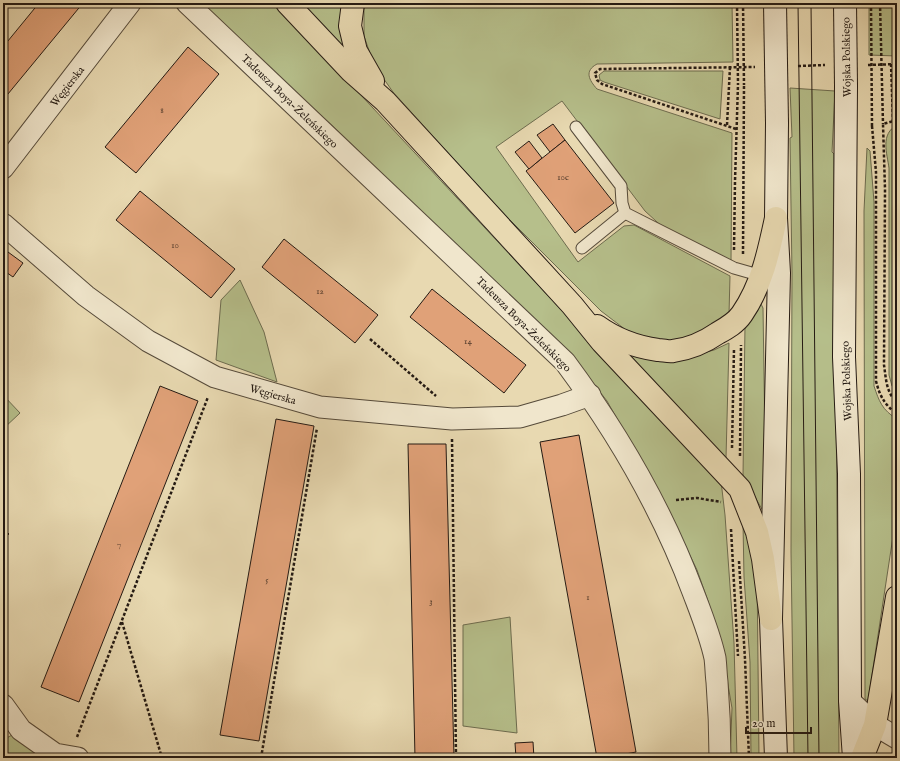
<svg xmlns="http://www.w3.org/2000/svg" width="900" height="761" viewBox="0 0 900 761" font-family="'IM FELL English',serif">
<rect width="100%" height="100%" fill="#e8d9b1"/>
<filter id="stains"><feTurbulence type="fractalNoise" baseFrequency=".005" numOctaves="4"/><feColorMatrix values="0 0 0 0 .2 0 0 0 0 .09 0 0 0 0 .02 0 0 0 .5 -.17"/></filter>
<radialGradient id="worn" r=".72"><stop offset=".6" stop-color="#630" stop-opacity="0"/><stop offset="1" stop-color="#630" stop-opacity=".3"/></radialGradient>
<!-- green -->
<g fill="#b6bf8b" stroke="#6d6c4f">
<polygon points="199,3 275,3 721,481 725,515 734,643 737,758 730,758 732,708 723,656 708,601 697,570 666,506 607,401 580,366 337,130"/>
<polygon points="297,3 346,3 349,63"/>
<path d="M 366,3 L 732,3 L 733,62 L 597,64 C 584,71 589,80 597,89 L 732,133 L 731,263 L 668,232 L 645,211 L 562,101 L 496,147 L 578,262 L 624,226 L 634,225 L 730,276 L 729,314 L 689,339 L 668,341 L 644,338 L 626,330 L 601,311 L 500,210 L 393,92 L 374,65 L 364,36 L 364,10 Z"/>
<polygon points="869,3 897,3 897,56 869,55"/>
<polygon points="604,71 723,71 720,119 604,82 600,80 599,75"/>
<polygon points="790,88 835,91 832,152 834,154 839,758 794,758 791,552 792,273 790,138 792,137"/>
<path d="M 897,125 L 897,392 L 892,386 L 889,375 L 889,168 C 887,153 880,134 897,125 Z"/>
<path d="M 867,148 L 870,151 L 874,202 L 874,386 C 879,401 882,410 897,419 L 897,510 L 868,701 L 865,699 L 864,211 Z"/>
<polygon points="240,280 264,332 277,382 216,360 221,300"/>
<polygon points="761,304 763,308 766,507 763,511 743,476 745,325"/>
<polygon points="729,343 726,458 625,351 684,358 714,350"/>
<polygon points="3,395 20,413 3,429"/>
<polygon points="743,523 757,570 759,758 751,758 750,662 744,577"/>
<polygon points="510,617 517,733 463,726 463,625"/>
<polygon points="21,730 78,758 3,758 3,740"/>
</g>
<!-- building -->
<g fill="#e0a178" stroke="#241a13">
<polygon points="39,3 83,3 3,100 3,47"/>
<polygon points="188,47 219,74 136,173 105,147"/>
<polygon points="553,124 565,140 550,152 537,135"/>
<polygon points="565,140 614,203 575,233 526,171"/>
<polygon points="529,141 542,158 529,169 515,152"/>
<polygon points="140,191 235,269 211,298 116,220"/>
<polygon points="284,239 378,315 355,343 262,267"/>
<polygon points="8,252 23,263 13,277 3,270 3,258"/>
<polygon points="432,289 526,365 504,393 410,317"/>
<polygon points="160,386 198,401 79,702 41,687"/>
<polygon points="276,419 314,426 259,741 220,735"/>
<polygon points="579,435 636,752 605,758 597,758 540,442"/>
<polygon points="408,444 446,444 454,758 415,758"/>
<polygon points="3,528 9,534 3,539"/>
<polygon points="533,742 534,758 516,758 515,743"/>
</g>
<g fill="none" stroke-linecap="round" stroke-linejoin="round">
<!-- lane casing -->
<g stroke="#554a3a" stroke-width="13">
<g id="lane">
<polyline points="576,127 621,186 622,203 625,213 734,268 762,276"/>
<polyline points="582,248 625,213"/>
</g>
</g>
<!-- street casing -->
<g stroke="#554a3a" stroke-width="23">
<g id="street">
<path d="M 187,3 L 565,362 C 617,432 662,509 693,592 C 701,613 710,635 715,658 C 716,666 716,674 717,682 C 719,707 720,733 720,758"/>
<polyline points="3,168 130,3"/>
<polyline points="3,224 86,296 148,341 215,377 320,407 452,419 520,417 562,405 590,395"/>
<polyline points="850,701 875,725 897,738"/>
<polyline points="3,705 21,730 55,754 78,758"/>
</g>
</g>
<!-- secondary casing -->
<g stroke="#241a13" stroke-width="24">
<g id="secondary">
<polyline points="846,86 844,357 849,474 850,701 854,758"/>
<polyline points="776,758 771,619 779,273 776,218 777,123"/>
</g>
</g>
<!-- primary casing -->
<g stroke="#241a13" stroke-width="24">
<g id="primary">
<polyline points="287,3 351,71 385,101 572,305 602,342 740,489 757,532 763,559 771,619"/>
<polyline points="353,3 350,26 356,51 373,81"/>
<path d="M 597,326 C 615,339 636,347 658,350 C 663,350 669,352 673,351 C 689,349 705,342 718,333 C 727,328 736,323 742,314 C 762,285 769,251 776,218"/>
<polyline points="862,758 875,725 897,597"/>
</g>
</g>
<!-- path -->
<g stroke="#241a13" stroke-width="2.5" stroke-dasharray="3 2" stroke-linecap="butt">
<polyline points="891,64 893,121"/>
<polyline points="868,65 897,64"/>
<polyline points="798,66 825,65"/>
<path d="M 897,120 L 883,124 L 885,189 L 884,365 C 886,378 886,393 897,402"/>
<polyline points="727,125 730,67"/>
<path d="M 872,126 L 876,172 L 876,381 C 880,397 884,403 897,415"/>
<polyline points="736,129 602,84 597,80 595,73 600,69 755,67"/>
<polyline points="734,250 735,181 738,84"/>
<polyline points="743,254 744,85"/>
<polyline points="370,339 436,396"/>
<polyline points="452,439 456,758"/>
<polyline points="732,448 734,349"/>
<polyline points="740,456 741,345"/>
<polyline points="676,500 697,498 721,502"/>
<polyline points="731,529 738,656"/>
<polyline points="739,561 745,659 749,758"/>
<polyline points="122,622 162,758"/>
<polyline points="77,737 208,397"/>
<polyline points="261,758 317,428"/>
</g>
<!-- lane -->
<use href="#lane" stroke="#f0e6cc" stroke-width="11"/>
<!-- street -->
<use href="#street" stroke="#f0e6cc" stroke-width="21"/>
<!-- secondary -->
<use href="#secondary" stroke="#f0e6cc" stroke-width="22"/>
<!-- primary -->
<use href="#primary" stroke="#e8d9b1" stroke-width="22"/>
<!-- tram -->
<g stroke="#241a13" stroke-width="1">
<polyline points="798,3 808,758"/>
<polyline points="811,3 819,758"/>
</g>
<!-- secondary-bridge casing -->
<g stroke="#241a13" stroke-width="24" stroke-linecap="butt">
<g id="secondary-bridge">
<polyline points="775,3 777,123"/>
<polyline points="845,3 846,86"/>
</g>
</g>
<!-- path-bridge -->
<g stroke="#241a13" stroke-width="2.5" stroke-dasharray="3 2" stroke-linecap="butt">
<polyline points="737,3 738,84"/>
<polyline points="743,3 744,85"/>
<polyline points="871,3 872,126"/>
<polyline points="880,3 883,124"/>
</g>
<!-- secondary-bridge -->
<use href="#secondary-bridge" stroke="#f0e6cc" stroke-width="22"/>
</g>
<g text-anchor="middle" stroke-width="4" stroke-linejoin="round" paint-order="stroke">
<!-- number labels -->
<g font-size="9" fill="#533c2c">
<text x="162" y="113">8</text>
<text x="563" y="180">10c</text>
<text x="175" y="248">10</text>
<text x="320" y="294">12</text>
<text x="468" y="344">14</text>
<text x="119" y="547">7</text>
<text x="267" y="583">5</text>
<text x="588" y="600">1</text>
<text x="431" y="604">3</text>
</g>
<!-- street labels -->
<g font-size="11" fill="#241a13" stroke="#f0e6cc">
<text transform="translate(846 57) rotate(-91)" y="4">Wojska Polskiego</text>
<text transform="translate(67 86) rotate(-52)" y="4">Węgierska</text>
<text transform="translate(290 101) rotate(44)" y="4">Tadeusza Boya-Żeleńskiego</text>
<text transform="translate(524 324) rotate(45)" y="4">Tadeusza Boya-Żeleńskiego</text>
<text transform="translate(846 381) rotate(-92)" y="4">Wojska Polskiego</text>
<text transform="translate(273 394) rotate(16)" y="4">Węgierska</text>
</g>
</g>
<!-- margin -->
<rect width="900" height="761" fill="none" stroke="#e8d9b1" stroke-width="16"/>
<rect x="4" y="4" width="892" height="753" fill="none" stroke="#241a13" stroke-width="2"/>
<rect x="8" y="8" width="884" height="745" fill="none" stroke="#241a13"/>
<!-- scale -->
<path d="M746 727v6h65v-6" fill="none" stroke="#241a13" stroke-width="2"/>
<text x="752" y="727" font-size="12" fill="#241a13" stroke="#f0e6cc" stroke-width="3" paint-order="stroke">20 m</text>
<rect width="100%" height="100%" filter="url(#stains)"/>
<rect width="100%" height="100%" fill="url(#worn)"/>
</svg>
